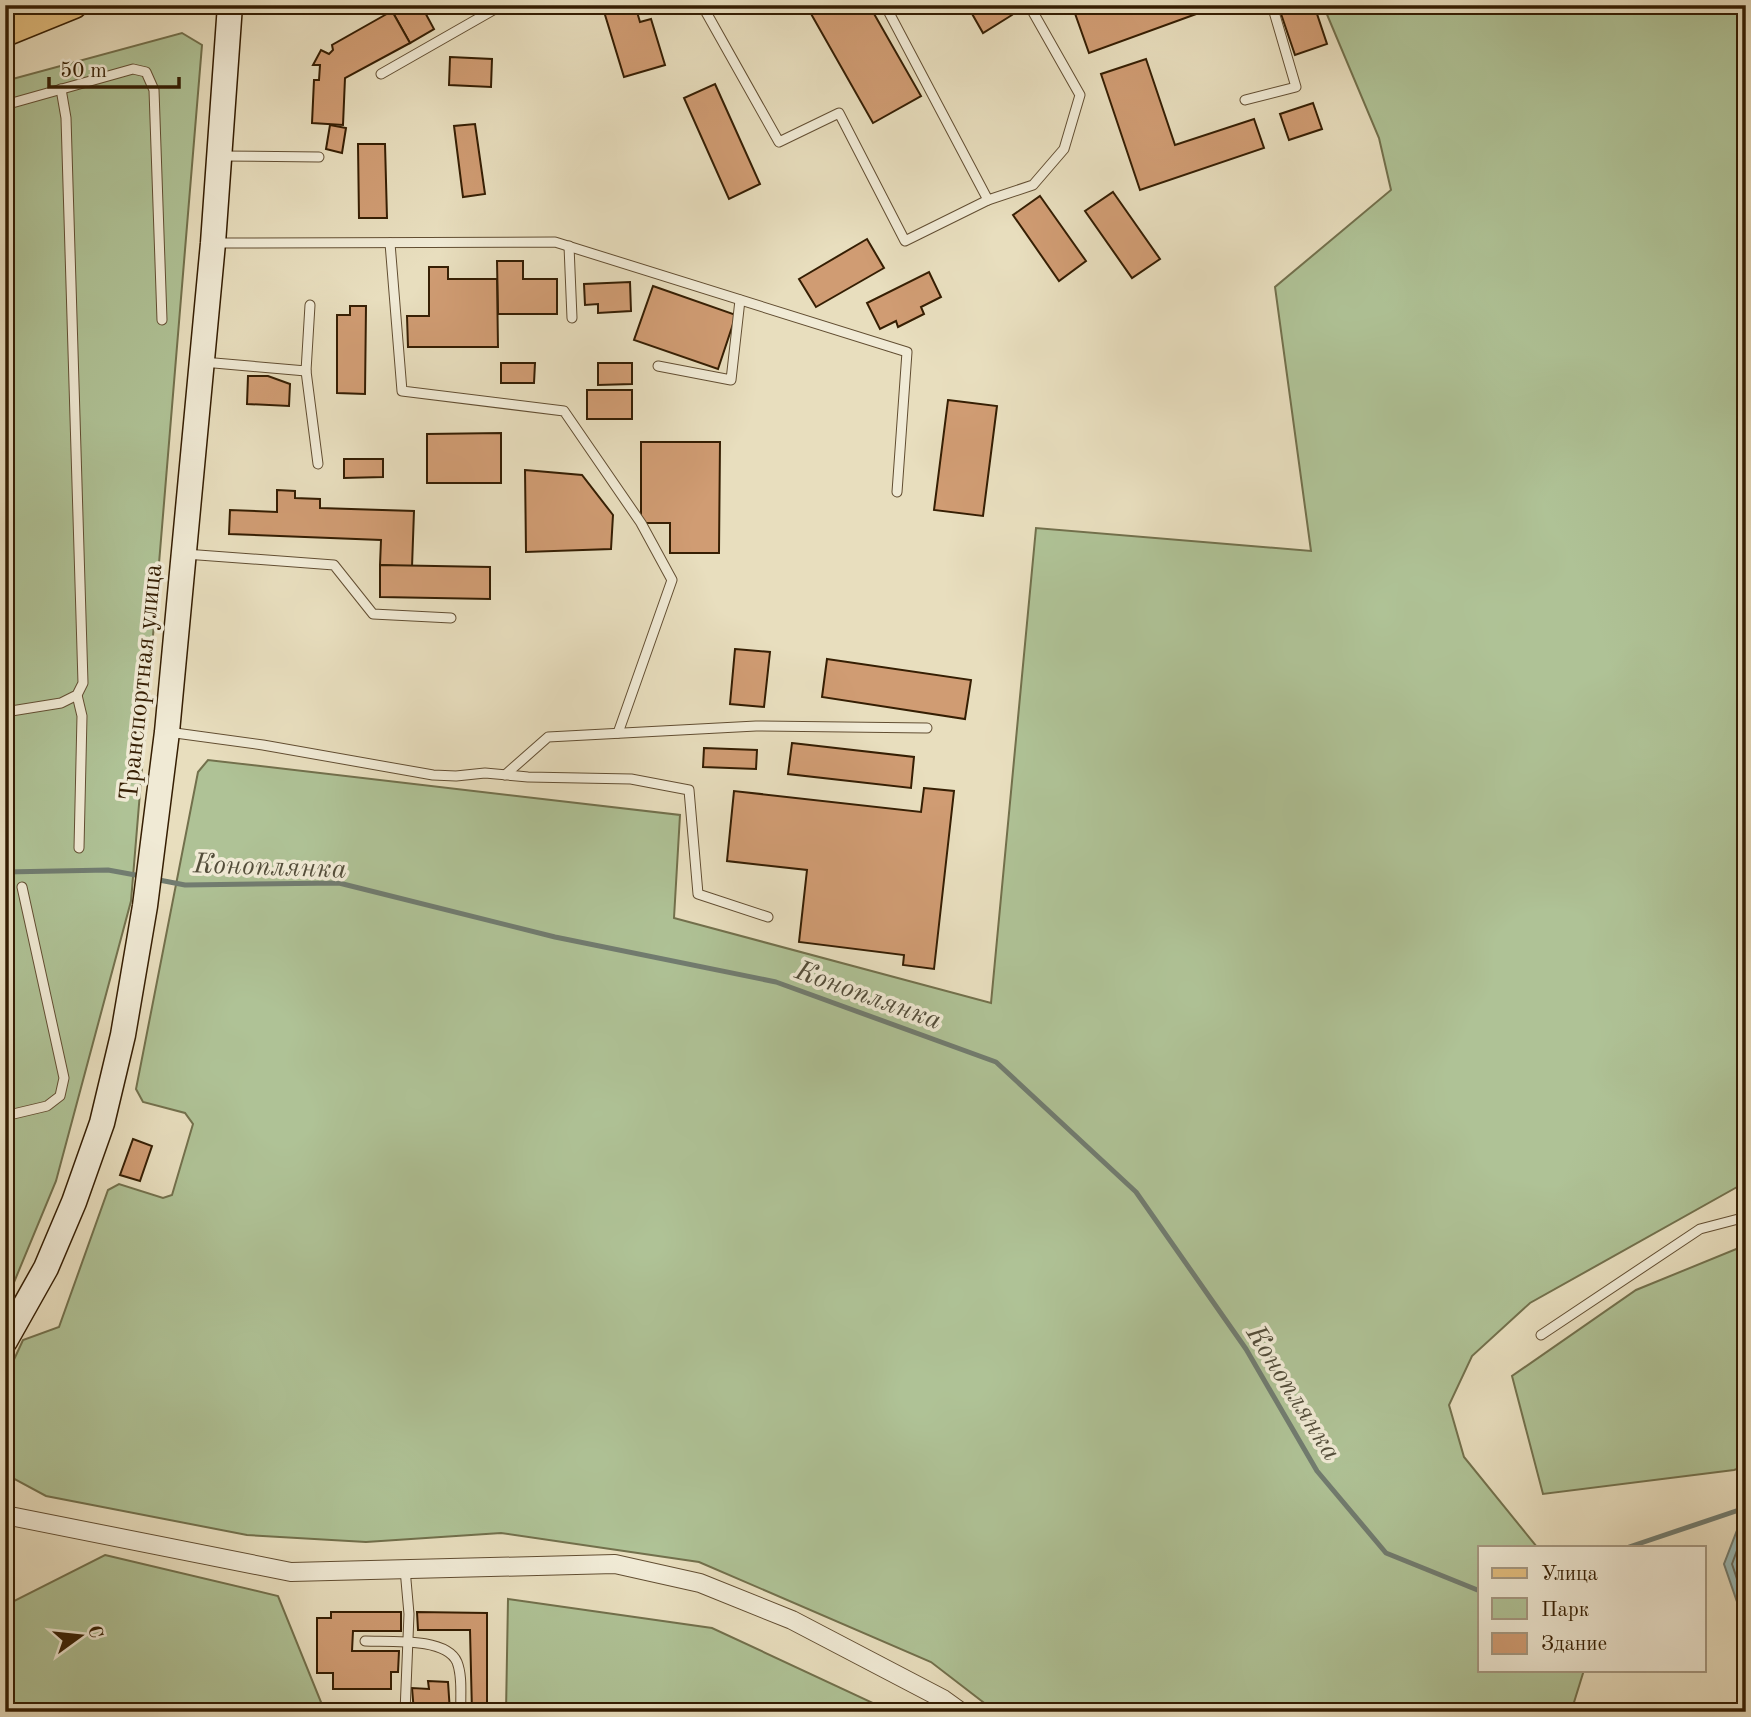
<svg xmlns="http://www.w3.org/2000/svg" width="1751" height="1717" viewBox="0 0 1751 1717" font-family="'Old Standard TT',serif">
<rect width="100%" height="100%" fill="#e8debe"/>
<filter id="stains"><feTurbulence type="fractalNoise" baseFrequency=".00286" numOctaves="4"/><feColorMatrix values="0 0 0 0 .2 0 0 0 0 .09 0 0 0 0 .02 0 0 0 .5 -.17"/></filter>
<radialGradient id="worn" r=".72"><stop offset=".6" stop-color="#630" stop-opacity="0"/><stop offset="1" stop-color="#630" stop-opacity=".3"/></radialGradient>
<!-- green -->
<g fill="#afc296" stroke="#72704c" stroke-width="2">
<polygon points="1323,5 1746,5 1746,1182 1530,1303 1472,1356 1449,1405 1464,1457 1537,1547 1480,1547 1480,1670 1584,1670 1571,1712 996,1712 931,1662 699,1562 501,1533 366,1542 247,1535 46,1496 5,1474 5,1379 23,1340 59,1327 108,1190 119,1184 163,1198 172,1195 193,1124 185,1113 143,1102 136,1089 198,772 208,760 680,815 674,918 991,1003 1036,528 1311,551 1275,287 1391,190 1379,138"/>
<polygon points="182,33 202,45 131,901 56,1181 5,1304 5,81"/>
<polygon points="1746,1245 1746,1466 1734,1470 1543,1494 1512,1376 1636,1290"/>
<polygon points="105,1555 278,1596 325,1712 10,1712 6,1605"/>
<polygon points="508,1599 712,1628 873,1703 885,1712 506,1712"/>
</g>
<!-- water -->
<polygon fill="#99bbb9" stroke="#717c70" stroke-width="2" points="1746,1507 1746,1628 1724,1564"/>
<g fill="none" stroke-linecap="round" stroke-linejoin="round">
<!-- shore -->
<polyline stroke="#676c5e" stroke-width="2" points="1746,1526 1732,1564 1746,1606"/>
<!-- stream -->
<g stroke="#717c70" stroke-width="5">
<polyline points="5,872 108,870 141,876"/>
<polyline points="154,879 185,885 339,883 555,937 776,982 996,1062 1136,1192 1246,1349 1317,1471 1386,1553 1480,1591"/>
<polyline points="1629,1547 1745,1508"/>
</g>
</g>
<!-- building -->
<g fill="#d09c73" stroke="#351e03" stroke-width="2">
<polygon points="403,5 421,5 434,29 410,43 392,11"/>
<polygon points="602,5 635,5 640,22 651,19 665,65 624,77"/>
<polygon points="806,5 869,5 921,96 873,123"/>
<polygon points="967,5 1007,5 1012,15 983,33"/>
<polygon points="1072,5 1221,5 1089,53"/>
<polygon points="1278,5 1314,5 1327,44 1295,55"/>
<polygon points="392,11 410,43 345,78 343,125 312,123 314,80 319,80 320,65 313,65 321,50 329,54 333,50 332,45"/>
<polygon points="450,57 492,59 491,87 449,85"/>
<polygon points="1146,59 1175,145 1254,119 1264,148 1140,190 1101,74"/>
<polygon points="715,84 760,184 729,199 684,98"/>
<polygon points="1313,103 1322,129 1289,140 1280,114"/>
<polygon points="475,124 485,194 463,197 454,126"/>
<polygon points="330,125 346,128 342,153 326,149"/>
<polygon points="358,144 385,144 387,218 359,218"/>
<polygon points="1113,192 1160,259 1132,278 1085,211"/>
<polygon points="1040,196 1086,261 1059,281 1013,215"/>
<polygon points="867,239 884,268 816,307 799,279"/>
<polygon points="497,261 523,261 523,279 557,279 557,314 498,314"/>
<polygon points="429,267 448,267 448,279 497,279 498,347 408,347 407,316 429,316"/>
<polygon points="929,272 941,297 921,307 924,314 898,327 896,321 880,329 867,303"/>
<polygon points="630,282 631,311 598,313 598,304 585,305 584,284"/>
<polygon points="653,286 736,315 718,369 634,340"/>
<polygon points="350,306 366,306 365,394 337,393 337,315 350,315"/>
<polygon points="501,363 535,363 534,383 501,383"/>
<polygon points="598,363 632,363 632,384 598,385"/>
<polygon points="248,376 268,376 290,384 289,406 247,404"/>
<rect x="587" y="390" width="45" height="29"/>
<polygon points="948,400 997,406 983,516 934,510"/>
<polygon points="501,433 501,483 427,483 427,434"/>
<polygon points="641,442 720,442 719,553 670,553 670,523 641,523"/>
<polygon points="344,459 383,459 383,477 344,478"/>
<polygon points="525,470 582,475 613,515 611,549 526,552"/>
<polygon points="277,490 295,491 295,498 320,499 320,508 414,511 412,567 380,565 381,540 229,534 230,510 277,512"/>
<polygon points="380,565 490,567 490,599 380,597"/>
<polygon points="735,649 770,652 764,707 730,704"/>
<polygon points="827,659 971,680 965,719 822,697"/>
<polygon points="792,743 914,757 911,788 788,774"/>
<polygon points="704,748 757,750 756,769 703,767"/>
<polygon points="924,788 954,791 934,969 903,965 904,955 799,942 807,870 727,861 734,791 921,812"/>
<polygon points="133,1139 152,1146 140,1181 120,1175"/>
<polygon points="331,1612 401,1612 401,1631 353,1631 352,1651 399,1651 398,1672 391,1672 391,1689 333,1689 333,1673 317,1673 317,1618 331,1618"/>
<polygon points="417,1612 487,1613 487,1712 472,1712 470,1630 418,1630"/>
<polygon points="428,1681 448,1682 450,1712 414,1712 412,1688 429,1689"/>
</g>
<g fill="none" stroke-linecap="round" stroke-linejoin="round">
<!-- lane casing -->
<g stroke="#624e32" stroke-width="11">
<g id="lane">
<polyline points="702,5 779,142 839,113 905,241 988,200"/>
<polyline points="885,5 988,200 1033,185 1064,149 1080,95 1029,5"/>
<polyline points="381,74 502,5"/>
<polyline points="1245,100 1296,87 1272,5"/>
<polyline points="5,105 133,69 146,72 154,90 162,320"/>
<polyline points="221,156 319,157"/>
<polyline points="214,243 555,242 907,352 897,492"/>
<polyline points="390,243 402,391 564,411 641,523 672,580 618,733"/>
<polyline points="569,246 572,318"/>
<polyline points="203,362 306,371 310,305"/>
<polyline points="658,366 731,380 740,300"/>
<polyline points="306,371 318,464"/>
<polyline points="185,554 334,565 373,614 451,618"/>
<polyline points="77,695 82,716 79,848"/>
<polyline points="5,712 61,703 77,695 83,683 66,118 61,89"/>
<polyline points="168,732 263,745 433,775 456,776 485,773 528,777 631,779 689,790 698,894 768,917"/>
<polyline points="505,775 548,737 756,726 927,728"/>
<polyline points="5,1116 47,1106 60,1096 64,1078 22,887"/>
<polyline points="1541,1335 1700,1229 1746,1217"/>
<polyline points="405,1569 409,1614 405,1712"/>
<path d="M 365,1641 C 389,1642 446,1637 457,1662 C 463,1677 460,1696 461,1712"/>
</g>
</g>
<!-- street casing -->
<g stroke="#624e32" stroke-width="20">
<polyline id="street" points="5,1515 291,1572 615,1564 700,1583 792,1620 943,1699 961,1712"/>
</g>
<!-- secondary casing -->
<g stroke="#351e03" stroke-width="27">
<polyline id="secondary" points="5,1341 46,1268 74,1202 102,1123 123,1035 145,906 167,732 213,243 230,5"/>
</g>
<!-- primary casing -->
<g stroke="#351e03" stroke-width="29">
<polyline id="primary" points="5,33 74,5"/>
</g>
<!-- lane -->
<use href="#lane" stroke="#f0ead5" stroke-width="9"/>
<!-- street -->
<use href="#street" stroke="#f0ead5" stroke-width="18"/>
<!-- secondary -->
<use href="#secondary" stroke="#f0ead5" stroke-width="24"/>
<!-- primary -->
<use href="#primary" stroke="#e4bf7f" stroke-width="26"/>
</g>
<g text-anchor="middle" stroke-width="7" stroke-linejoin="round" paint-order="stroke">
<!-- street labels -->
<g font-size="26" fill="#351e03" stroke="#f0ead5">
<text transform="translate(140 682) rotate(-84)" y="9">Транспортная улица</text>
</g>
<!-- water labels -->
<g font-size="28" font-style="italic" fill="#534d3a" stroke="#f0ead5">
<text transform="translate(270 865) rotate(2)" y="10">Коноплянка</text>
<text transform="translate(869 994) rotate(20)" y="10">Коноплянка</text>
<text transform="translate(1295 1392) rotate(58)" y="10">Коноплянка</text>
</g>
</g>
<!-- margin -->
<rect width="1751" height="1717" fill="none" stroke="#e8debe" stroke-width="28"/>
<rect x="7" y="7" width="1737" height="1703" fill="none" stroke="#351e03" stroke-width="3.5"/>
<rect x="14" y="14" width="1723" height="1689" fill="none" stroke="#351e03" stroke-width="2"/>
<!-- legend -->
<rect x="1478" y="1546" width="228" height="126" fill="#f0ead5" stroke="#a59881" stroke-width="2"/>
<rect x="1492" y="1568" width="35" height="10" fill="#e4bf7f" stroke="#a59881" stroke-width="2"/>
<text x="1541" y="1580" font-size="21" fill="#351e03">Улица</text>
<rect x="1492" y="1598" width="35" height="21" fill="#afc296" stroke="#a59881" stroke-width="2"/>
<text x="1541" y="1616" font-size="21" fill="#351e03">Парк</text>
<rect x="1492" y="1633" width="35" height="21" fill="#d09c73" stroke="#a59881" stroke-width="2"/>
<text x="1541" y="1650" font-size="21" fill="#351e03">Здание</text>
<!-- north arrow -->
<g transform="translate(80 1636) rotate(75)" stroke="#f0ead5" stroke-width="5" paint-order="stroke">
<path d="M0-5L12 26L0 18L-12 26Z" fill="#351e03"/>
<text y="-10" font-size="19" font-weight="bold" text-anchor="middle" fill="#351e03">С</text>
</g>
<!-- scale -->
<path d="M49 77v10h130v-10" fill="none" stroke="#351e03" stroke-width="3.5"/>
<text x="60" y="77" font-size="21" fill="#351e03" stroke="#f0ead5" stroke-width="5" paint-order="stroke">50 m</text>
<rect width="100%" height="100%" filter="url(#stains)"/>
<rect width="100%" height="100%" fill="url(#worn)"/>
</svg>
